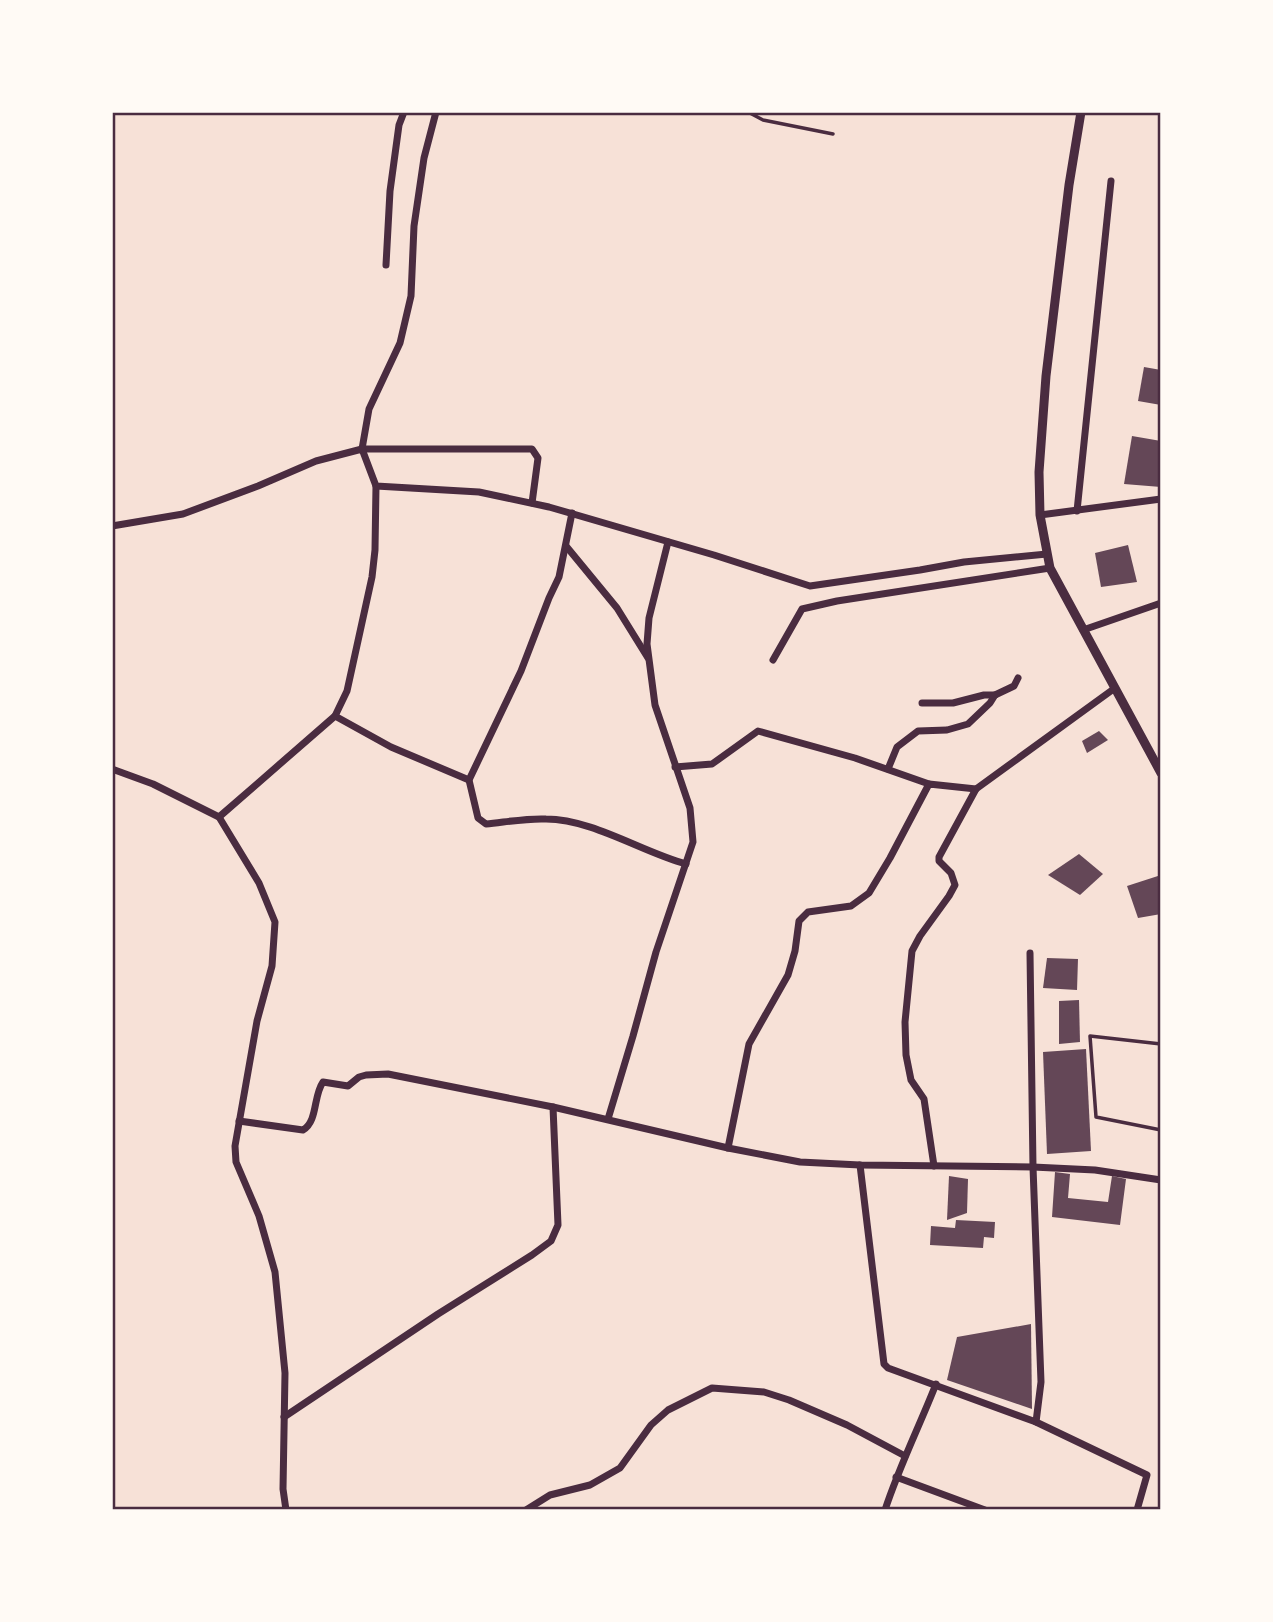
<svg xmlns="http://www.w3.org/2000/svg" width="1273" height="1622" viewBox="0 0 1273 1622" font-family="'Public Sans',sans-serif">
<rect width="100%" height="100%" fill="#f7e1d7"/>
<!-- building -->
<g fill="#644757">
<polygon points="1144,367 1161,370 1161,405 1138,401"/>
<polygon points="1132,436 1161,441 1161,487 1124,484"/>
<polygon points="1128,545 1137,582 1101,587 1095,553"/>
<polygon points="1099,731 1108,740 1087,753 1082,741"/>
<polygon points="1079,854 1103,874 1080,895 1048,875"/>
<polygon points="1161,875 1161,914 1138,918 1127,886"/>
<polygon points="1047,958 1078,959 1077,990 1043,988"/>
<polygon points="1079,1000 1080,1042 1059,1044 1059,1001"/>
<polygon points="1086,1049 1091,1151 1047,1154 1043,1052"/>
<polygon points="1055,1172 1070,1174 1068,1198 1108,1202 1112,1176 1126,1179 1120,1225 1052,1217"/>
<polygon points="949,1176 968,1179 967,1213 947,1220"/>
<polygon points="956,1220 995,1222 994,1238 984,1237 983,1248 930,1245 931,1226 955,1228"/>
<polygon points="1031,1324 1032,1409 947,1380 957,1337"/>
</g>
<g fill="none" stroke-linecap="round" stroke-linejoin="round">
<!-- service -->
<g stroke="#4a2c40" stroke-width="3.5">
<polyline points="748,112 763,120 833,134"/>
<polyline points="1161,1044 1090,1036 1096,1117 1161,1130"/>
</g>
<!-- minor -->
<g stroke="#4a2c40" stroke-width="7">
<polyline points="436,112 424,158 414,226 411,296 400,343 369,409 362,449 532,449 538,458 532,503"/>
<polyline points="386,265 390,191 399,125 404,112"/>
<polyline points="1077,511 1111,181"/>
<path d="M 572,513 L 559,577 L 549,598 L 521,671 L 469,780 L 478,818 L 486,824 C 506,822 527,818 546,819 C 592,819 642,852 686,864"/>
<polyline points="1040,515 1161,499"/>
<polyline points="112,526 183,514 258,486 316,461 362,449 376,486 479,492 549,507 714,555 810,586 920,570 964,562 1047,554"/>
<polyline points="566,546 617,608 648,658"/>
<polyline points="1083,630 1161,603"/>
<polyline points="773,660 802,609 837,601 1050,568"/>
<polyline points="922,703 953,703 984,695 995,695"/>
<polyline points="335,716 391,747 469,780"/>
<polyline points="675,767 712,764 758,731 855,758 929,784"/>
<polyline points="112,769 153,784 219,817 259,883 275,922 272,966 257,1021 235,1146 236,1162 259,1216 275,1272 285,1373 283,1489 286,1510"/>
<polyline points="888,769 897,747 918,731 947,730 968,724 990,703 995,695 1014,686 1018,678"/>
<polyline points="219,817 335,716 347,691 372,577 375,550 376,486"/>
<polyline points="1030,953 1033,1167 1041,1382 1036,1422"/>
<polyline points="608,1119 633,1036 656,952 693,842 690,808 655,705 647,644 649,618 668,542"/>
<path d="M 239,1121 L 303,1130 C 318,1121 313,1096 323,1082 L 348,1086 L 359,1077 L 366,1075 L 388,1074 L 553,1107 L 728,1148 L 800,1162 L 860,1165 L 1033,1167 L 1095,1170 L 1161,1180"/>
<polyline points="728,1148 749,1044 788,975 795,951 799,921 808,912 851,906 869,893 890,858 929,784 976,789"/>
<polyline points="860,1165 884,1364 888,1368 1036,1422 1147,1475 1137,1510"/>
<polyline points="934,1166 924,1099 911,1080 906,1055 905,1022 912,951 920,936 949,896 955,885 951,873 939,861 939,857 976,789 1115,688"/>
<polyline points="284,1417 438,1314 532,1255 551,1241 558,1225 553,1107"/>
<polyline points="896,1477 985,1510"/>
<polyline points="526,1510 550,1495 590,1485 620,1468 651,1425 668,1410 712,1388 764,1392 789,1400 847,1425 905,1456"/>
<path d="M 885,1510 C 899,1467 919,1427 936,1384"/>
</g>
<!-- tertiary -->
<polyline stroke="#4a2c40" stroke-width="9" points="1081,112 1069,185 1046,376 1039,472 1040,515 1050,568 1161,773"/>
</g>
<!-- border -->
<rect width="1273" height="1622" fill="none" stroke="#fffaf5" stroke-width="228"/>
<rect x="114" y="114" width="1045" height="1394" fill="none" stroke="#4a2c40" stroke-width="2.5"/>
</svg>
